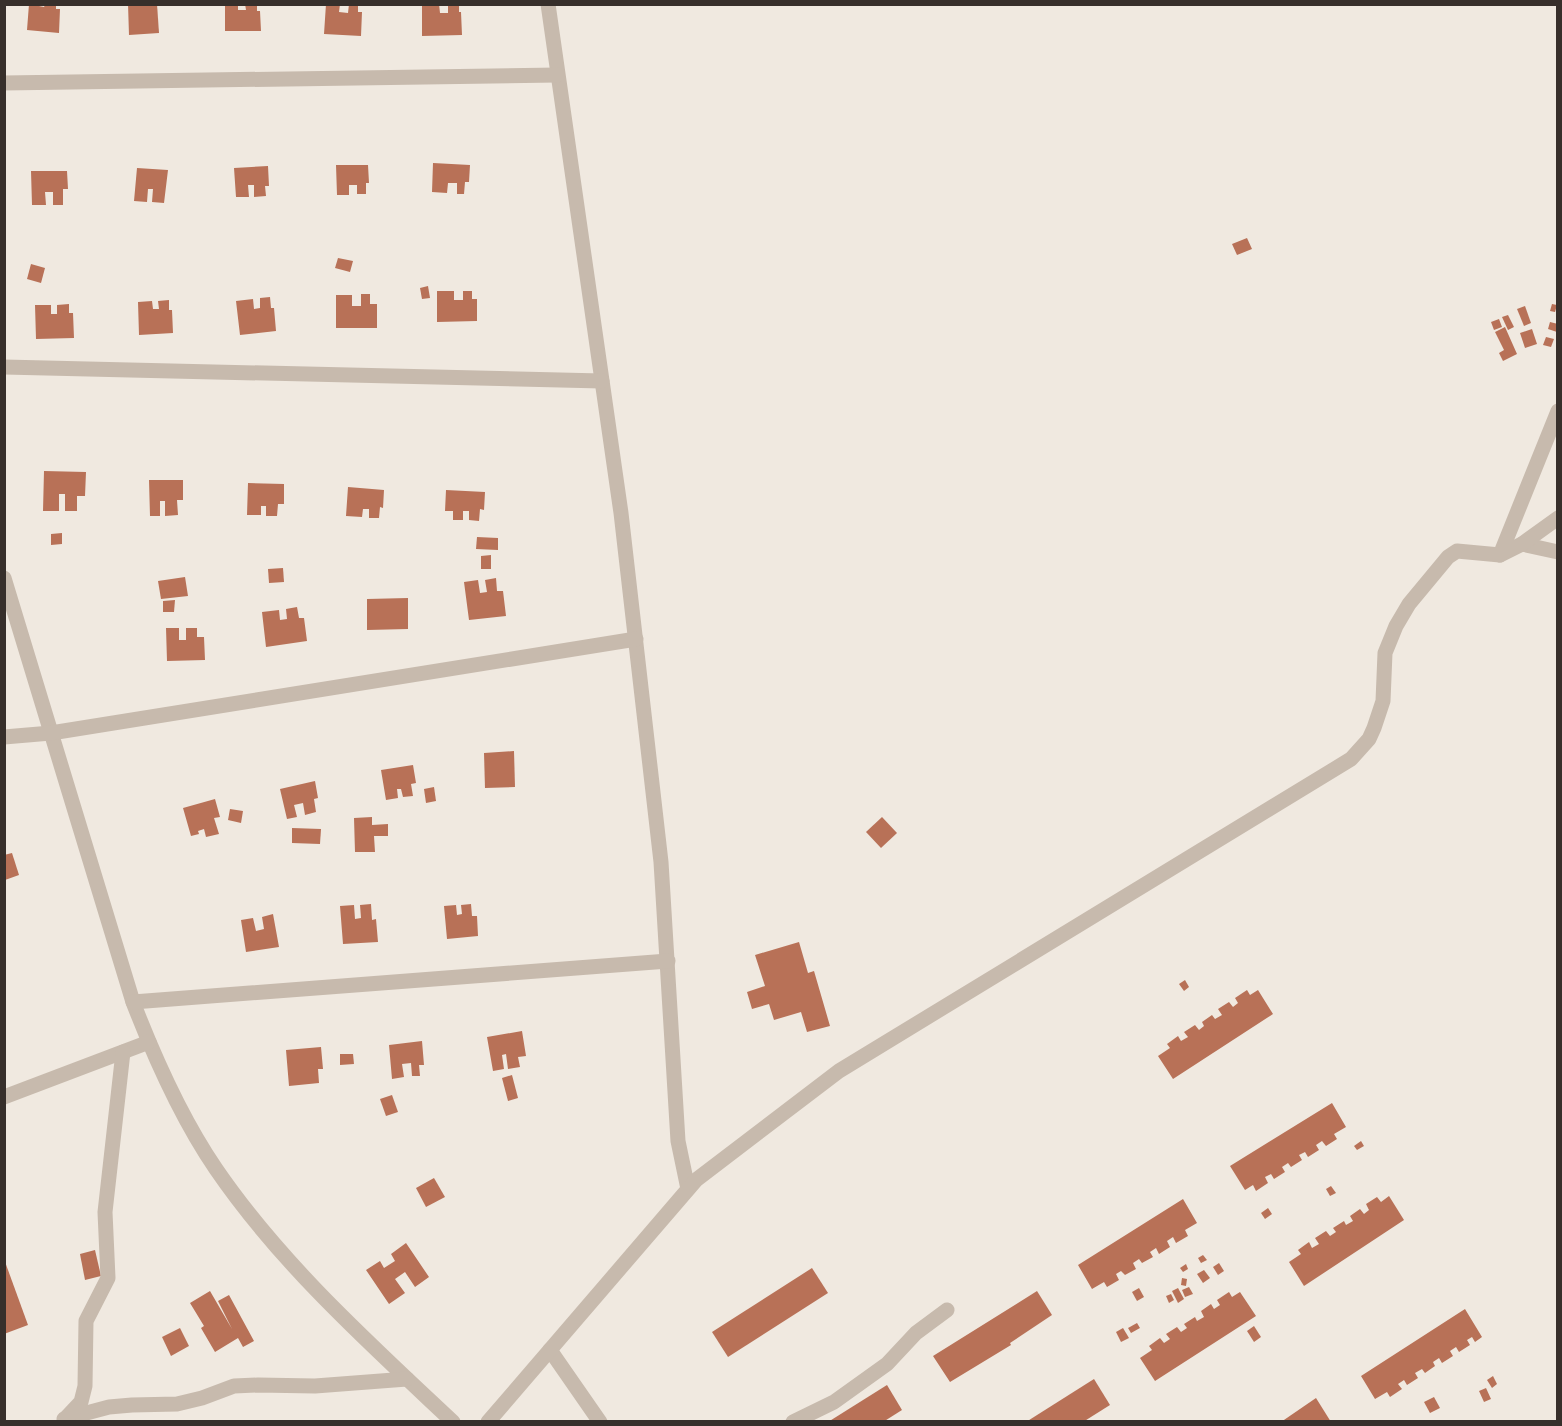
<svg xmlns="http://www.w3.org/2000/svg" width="1562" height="1426" viewBox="0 0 1562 1426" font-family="Quicksand,sans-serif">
<rect width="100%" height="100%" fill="#f0e9e0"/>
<!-- building -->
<g fill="#b87157">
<polygon points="29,4 44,7 45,5 56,5 56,9 60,9 59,33 27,30"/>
<polygon points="128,4 157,4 159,33 129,35"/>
<polygon points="225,4 238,4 238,10 246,10 245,4 257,4 257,11 260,11 261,31 225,31"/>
<polygon points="326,4 340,4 339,12 348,13 349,4 358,4 358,12 362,12 361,36 324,34"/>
<polygon points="422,4 439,4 440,13 448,13 448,4 459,4 459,12 461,12 462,35 422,36"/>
<polygon points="433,163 470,165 469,182 465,182 464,194 457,194 457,183 448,183 447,193 432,192"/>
<polygon points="336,165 368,165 369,183 366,183 366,194 357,194 357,185 349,185 349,195 337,195"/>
<polygon points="268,166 269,186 265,186 266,196 254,197 254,185 248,185 249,197 236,197 234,168"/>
<polygon points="137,168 168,170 164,203 152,202 153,189 148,189 147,202 134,201"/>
<polygon points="31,171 67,171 68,189 63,189 63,205 53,205 53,192 45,192 46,205 32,205"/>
<polygon points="1247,238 1252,249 1237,255 1232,244"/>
<polygon points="338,258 353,261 350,272 335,268"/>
<polygon points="31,264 45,268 41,283 27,279"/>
<polygon points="428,286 430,298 422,299 420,288"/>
<polygon points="437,291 454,291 454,300 463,300 463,291 472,291 472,299 477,299 477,321 437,322"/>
<polygon points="361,294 370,294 370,304 377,304 377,328 336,328 336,295 352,295 352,306 361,306"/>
<polygon points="270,297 271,308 274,308 276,331 240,335 236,301 253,299 254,309 260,308 260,298"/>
<polygon points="169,300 169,310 172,310 173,333 139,335 138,302 152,301 153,309 159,309 158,301"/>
<polygon points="69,304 69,313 73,313 74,338 36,339 35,305 51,305 51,314 57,314 57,305"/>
<polygon points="1552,304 1557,305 1555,312 1550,311"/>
<polygon points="1525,306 1531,323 1524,326 1517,309"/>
<polygon points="1508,315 1514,327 1508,330 1502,317"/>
<polygon points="1499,319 1502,327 1494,330 1491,322"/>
<polygon points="1550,322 1558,324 1557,332 1548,329"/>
<polygon points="1505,327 1517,354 1503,361 1499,353 1504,350 1495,332"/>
<polygon points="1532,329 1537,344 1525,348 1520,333"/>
<polygon points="1546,337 1554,339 1551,347 1543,345"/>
<polygon points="44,471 86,472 85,496 77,496 77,511 65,511 65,494 59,494 59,511 43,511"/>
<polygon points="149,480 183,480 183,500 177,500 178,515 165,516 165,501 160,501 160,516 150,516"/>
<polygon points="248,483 284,484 284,504 278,504 277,516 266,516 266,506 261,506 261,515 247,515"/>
<polygon points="348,487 384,490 383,508 380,507 379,518 369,518 369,509 363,509 362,517 346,516"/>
<polygon points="446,490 485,492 484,510 480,509 479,521 469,520 469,511 463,511 463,520 453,520 453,511 445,511"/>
<polygon points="62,533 62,544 51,545 51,534"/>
<polygon points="477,537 498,538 498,550 476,549"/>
<polygon points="491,555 491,569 481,569 481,556"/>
<polygon points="283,568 284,582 269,583 268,569"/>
<polygon points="185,577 188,596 161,599 158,581"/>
<polygon points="496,578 497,591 503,591 506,616 469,620 464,582 478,580 480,593 487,592 485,580"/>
<polygon points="408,598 408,629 367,630 367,599"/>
<polygon points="175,600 174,612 163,612 163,601"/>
<polygon points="297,607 299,618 304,618 307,641 266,647 262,612 279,610 280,620 287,619 286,609"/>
<polygon points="166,628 179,628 179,640 186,640 186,628 197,628 197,637 204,637 205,660 167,661"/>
<polygon points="514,751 515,787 485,788 484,753"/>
<polygon points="413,765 416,783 411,784 413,796 403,797 401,789 397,789 398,798 386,800 381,770"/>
<polygon points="315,781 318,798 314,799 316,812 305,815 303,803 294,805 297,817 287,819 280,789"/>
<polygon points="434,787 436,801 426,803 424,789"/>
<polygon points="215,799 220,817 214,818 219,834 206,837 204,829 198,831 199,834 191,836 183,808"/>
<polygon points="230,809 243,811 241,823 228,820"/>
<polygon points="372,817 372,825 388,824 388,836 374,836 375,852 355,852 354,818"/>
<polygon points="882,817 897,833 881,848 866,832"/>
<polygon points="292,828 321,829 320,844 292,843"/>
<polygon points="12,853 19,875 5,880 4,855"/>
<polygon points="371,904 372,920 376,919 378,942 343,944 340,906 354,905 355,919 361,918 360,905"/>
<polygon points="471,904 472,916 477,916 478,936 447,939 444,906 456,905 457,915 462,914 461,905"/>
<polygon points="273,914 279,947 246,952 241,920 253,918 256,931 264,929 262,917"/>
<polygon points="799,942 808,973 814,971 830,1026 807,1032 801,1012 774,1020 769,1004 752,1009 747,992 765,986 755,955"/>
<polygon points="1185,980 1189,987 1184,991 1179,984"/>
<polygon points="1247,990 1250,995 1258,990 1273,1014 1173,1079 1158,1056 1170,1048 1167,1044 1178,1036 1181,1041 1188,1037 1184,1032 1195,1025 1199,1030 1204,1026 1202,1022 1212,1015 1215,1019 1222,1015 1218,1009 1229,1002 1233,1007 1238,1003 1235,998"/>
<polygon points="522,1031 526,1056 518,1057 520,1067 508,1069 506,1054 502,1055 504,1069 493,1071 487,1037"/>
<polygon points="422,1041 424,1065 419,1065 420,1076 412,1076 411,1063 402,1064 404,1077 392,1079 389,1045"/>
<polygon points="321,1047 323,1069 318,1069 319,1083 289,1086 286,1050"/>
<polygon points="340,1054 353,1054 354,1064 340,1065"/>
<polygon points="512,1075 518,1098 508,1101 502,1078"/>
<polygon points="392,1095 398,1112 386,1116 380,1099"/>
<polygon points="1332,1103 1346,1127 1334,1134 1337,1139 1326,1146 1322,1141 1316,1145 1319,1150 1308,1157 1305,1152 1299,1155 1302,1160 1291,1167 1288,1163 1282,1167 1285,1172 1274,1179 1271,1174 1265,1177 1268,1183 1256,1191 1253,1185 1245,1190 1230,1166"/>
<polygon points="1361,1141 1364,1146 1357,1150 1354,1146"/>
<polygon points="434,1178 445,1197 426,1207 416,1188"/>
<polygon points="1331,1186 1336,1193 1330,1196 1326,1189"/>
<polygon points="1389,1196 1404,1220 1304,1286 1289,1262 1301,1254 1298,1250 1309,1242 1312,1248 1319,1244 1315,1238 1326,1231 1330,1236 1336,1232 1333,1228 1344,1221 1346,1225 1353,1221 1350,1216 1360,1209 1364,1214 1369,1210 1366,1204 1377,1197 1381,1202"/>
<polygon points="1183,1199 1197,1223 1185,1230 1188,1236 1176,1243 1173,1237 1167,1241 1170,1247 1159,1254 1156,1248 1150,1252 1153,1257 1142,1263 1139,1259 1133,1263 1136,1269 1125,1275 1121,1271 1116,1274 1119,1280 1107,1287 1104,1282 1092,1289 1078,1265"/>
<polygon points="1268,1208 1272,1214 1265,1219 1261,1213"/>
<polygon points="406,1243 429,1277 415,1287 405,1272 395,1279 405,1293 389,1304 366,1270 380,1261 384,1268 395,1261 391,1254"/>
<polygon points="95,1250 101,1276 85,1280 80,1254"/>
<polygon points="1203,1255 1207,1260 1201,1263 1198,1258"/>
<polygon points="4,1259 28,1325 4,1334"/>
<polygon points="1219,1263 1224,1271 1218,1275 1213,1267"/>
<polygon points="1186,1264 1188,1269 1183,1272 1180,1268"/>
<polygon points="812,1268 828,1293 728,1357 712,1332"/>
<polygon points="1204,1270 1210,1278 1203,1283 1197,1274"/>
<polygon points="1182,1278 1187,1279 1186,1286 1181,1285"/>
<polygon points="1189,1287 1193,1294 1185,1297 1182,1290"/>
<polygon points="1139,1288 1144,1297 1137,1301 1132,1292"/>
<polygon points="1178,1288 1184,1299 1178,1303 1172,1291"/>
<polygon points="210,1291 232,1329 218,1301 229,1295 254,1341 243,1347 238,1338 215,1352 201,1328 204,1326 190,1303"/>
<polygon points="1037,1291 1052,1315 1010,1343 1011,1345 950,1382 933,1356"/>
<polygon points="1229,1292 1232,1297 1240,1292 1256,1316 1155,1381 1140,1358 1152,1350 1149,1346 1160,1338 1164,1343 1170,1339 1166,1334 1177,1327 1181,1332 1187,1328 1184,1324 1195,1317 1197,1321 1204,1317 1201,1311 1211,1304 1214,1309 1220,1305 1217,1300"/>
<polygon points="1171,1294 1174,1300 1169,1303 1166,1296"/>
<polygon points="1465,1309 1482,1337 1475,1342 1472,1337 1467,1340 1470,1345 1459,1352 1456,1347 1450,1351 1453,1356 1442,1363 1439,1358 1433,1362 1435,1366 1425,1373 1422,1369 1415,1373 1418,1378 1407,1385 1404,1380 1398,1384 1402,1389 1390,1397 1387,1392 1375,1399 1361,1376"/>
<polygon points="1137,1323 1140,1328 1131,1333 1128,1328"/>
<polygon points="1254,1326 1261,1337 1254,1342 1247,1331"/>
<polygon points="180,1328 189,1346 171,1356 162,1337"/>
<polygon points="1123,1328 1129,1338 1121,1342 1116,1332"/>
<polygon points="1493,1376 1497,1384 1492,1388 1487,1380"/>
<polygon points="1094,1379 1110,1405 1083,1422 1026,1422"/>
<polygon points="887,1385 902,1410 883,1422 828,1422"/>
<polygon points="1486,1388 1491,1399 1484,1402 1479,1391"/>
<polygon points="1434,1397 1440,1408 1430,1413 1424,1402"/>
<polygon points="1316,1398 1331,1422 1281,1422"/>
</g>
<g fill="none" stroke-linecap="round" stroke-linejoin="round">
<!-- street -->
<g stroke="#c7baad" stroke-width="15">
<polyline points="548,4 621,513 661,862 678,1141 688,1189"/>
<polyline points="4,83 557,75"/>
<polyline points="4,367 602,381"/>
<polyline points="1522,544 1558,552"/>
<polyline points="1500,555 1558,411"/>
<path d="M 4,578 L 133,1002 C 155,1059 181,1118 216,1169 C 281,1264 369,1343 453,1422"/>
<polyline points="4,737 51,733 636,639"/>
<polyline points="133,1002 668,961"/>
<polyline points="4,1097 149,1042"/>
<polyline points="550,1350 600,1422"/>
<polyline points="64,1419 109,1407 132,1405 177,1404 202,1398 234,1386 258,1385 315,1386 407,1379"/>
<polyline points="65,1419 81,1402 85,1386 86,1321 108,1278 105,1212 123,1052"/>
<polyline points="488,1422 696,1180 839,1071 1351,759 1369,739 1374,728 1383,701 1385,653 1396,626 1409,604 1448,557 1457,551 1500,555 1522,544 1558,518"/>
<polyline points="793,1422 834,1402 887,1364 916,1333 947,1310"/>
</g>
</g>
<!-- border -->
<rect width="1562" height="1426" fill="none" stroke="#372f2b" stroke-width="12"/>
</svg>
